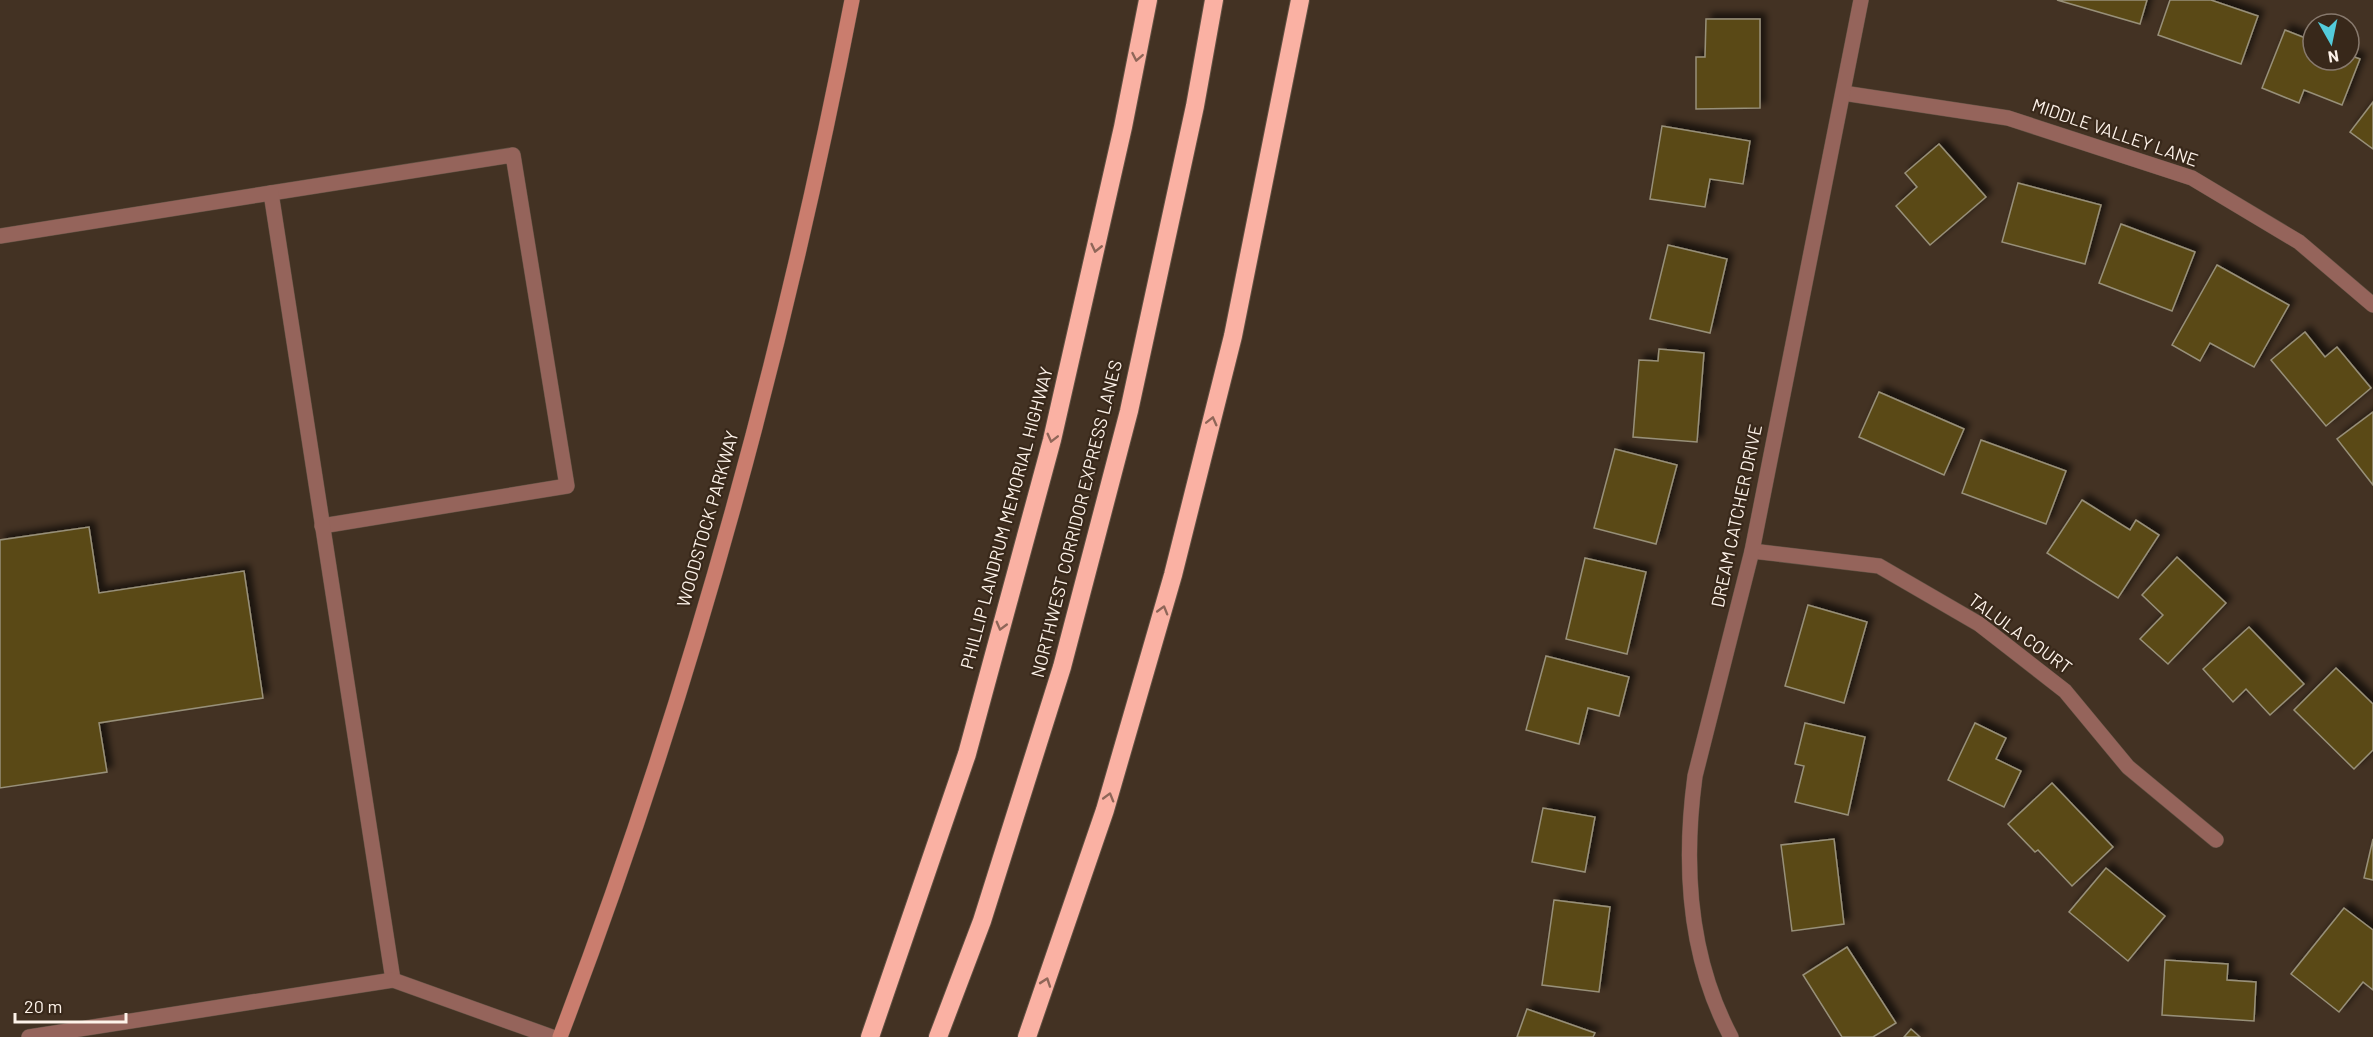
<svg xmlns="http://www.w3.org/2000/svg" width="2373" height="1037" viewBox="0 0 2373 1037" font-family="Barlow,sans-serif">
<defs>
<filter id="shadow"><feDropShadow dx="5.5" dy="-5.5" stdDeviation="3" flood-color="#0009"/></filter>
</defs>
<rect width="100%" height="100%" fill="#433223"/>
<!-- building -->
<g fill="#5a4a19" stroke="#989079" stroke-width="1.5" filter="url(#shadow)">
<polygon points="2057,0 2147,0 2140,24"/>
<polygon points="2170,0 2211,0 2258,16 2241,64 2158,35"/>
<polygon points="1706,19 1760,19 1760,108 1696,109 1696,57 1705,57"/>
<polygon points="2285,30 2313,41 2313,60 2349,60 2349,55 2360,59 2342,105 2304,90 2299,103 2262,88"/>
<polygon points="2373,102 2373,149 2350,132"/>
<polygon points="1662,126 1750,141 1743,184 1710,179 1705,207 1650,199"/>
<polygon points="1939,144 1986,197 1930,245 1896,206 1917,187 1905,173"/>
<polygon points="2018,183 2101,205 2085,264 2002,242"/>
<polygon points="2121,224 2195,252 2172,311 2099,283"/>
<polygon points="1668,245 1727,259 1710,333 1650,319"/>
<polygon points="2217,265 2289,305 2254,367 2210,343 2200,361 2172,345"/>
<polygon points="2305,332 2325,357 2337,347 2371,388 2326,426 2271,360"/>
<polygon points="1659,349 1704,353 1697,442 1633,437 1639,360 1658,361"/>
<polygon points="1879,392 1964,429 1944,475 1859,437"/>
<polygon points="2373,412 2373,485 2337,439"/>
<polygon points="1981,440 2066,471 2046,524 1962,493"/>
<polygon points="1615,449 1677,465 1656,544 1594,528"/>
<polygon points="2082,500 2130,530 2136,520 2159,535 2118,598 2047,553"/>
<polygon points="89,527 99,593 244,571 263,698 99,723 107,772 0,788 0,540"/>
<polygon points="2177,557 2226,603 2168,664 2140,639 2163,615 2142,595"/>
<polygon points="1585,558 1646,572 1627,654 1566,639"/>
<polygon points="1808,605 1867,622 1844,703 1785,686"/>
<polygon points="2249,627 2304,684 2270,715 2246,689 2233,702 2203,669"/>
<polygon points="1546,656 1629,677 1619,716 1588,708 1579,744 1526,730"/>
<polygon points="2336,668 2373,704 2373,750 2354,769 2294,710"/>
<polygon points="1805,723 1865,737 1848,815 1795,802 1804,766 1795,764"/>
<polygon points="1975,723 2006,738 1996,759 2021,771 2004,807 1948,780"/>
<polygon points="2052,783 2113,847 2072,886 2038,850 2035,852 2008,824"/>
<polygon points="1543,808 1595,817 1585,872 1532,862"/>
<polygon points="1834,839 1844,924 1792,931 1781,845"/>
<polygon points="2373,839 2373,880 2364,878"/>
<polygon points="2106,868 2165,916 2128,961 2069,912"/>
<polygon points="1554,900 1610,907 1599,992 1542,985"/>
<polygon points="2344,908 2373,930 2373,990 2363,982 2339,1012 2291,974"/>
<polygon points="1847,947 1896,1023 1873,1037 1842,1037 1803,975"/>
<polygon points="2165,960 2228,964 2227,980 2256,982 2254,1021 2162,1015"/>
<polygon points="1527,1009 1595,1033 1593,1037 1517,1037"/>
<polygon points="1911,1029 1920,1037 1904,1037"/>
</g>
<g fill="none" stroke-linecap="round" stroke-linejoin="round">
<!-- lane casing -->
<g stroke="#615143" stroke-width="16">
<g id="lane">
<polyline points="271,193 513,155 567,486 322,526"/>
<polyline points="0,236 271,193 393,980"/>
<polyline points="29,1037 393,980 552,1037"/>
</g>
</g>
<!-- street casing -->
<g stroke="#615143" stroke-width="16">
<g id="street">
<polyline points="1843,93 2008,118 2192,178 2299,242 2373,305"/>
<polyline points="1752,551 1879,566 1979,624 2065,691 2128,767 2216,840"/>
<path d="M 1731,1037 C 1688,956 1683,865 1695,776 L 1752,551 L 1861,0"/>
</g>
</g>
<!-- secondary casing -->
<g stroke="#615143" stroke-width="16">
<path id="secondary" d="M 560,1037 C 688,702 784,352 852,0"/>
</g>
<!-- highway casing -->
<g stroke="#615143" stroke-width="20">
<g id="highway">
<polyline points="870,1037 967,754 1052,440 1123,127 1148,0"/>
<polyline points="938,1037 982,921 1062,667 1129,411 1195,106 1214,0"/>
<polyline points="1027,1037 1105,810 1173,575 1233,336 1300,0"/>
</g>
</g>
<!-- lane -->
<use href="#lane" stroke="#95645b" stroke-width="15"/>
<!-- street -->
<use href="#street" stroke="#95645b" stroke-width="15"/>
<!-- secondary -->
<use href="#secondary" stroke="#ca7d6e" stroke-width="15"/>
<!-- highway -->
<use href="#highway" stroke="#fab1a3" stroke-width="18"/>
</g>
<!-- one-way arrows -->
<defs><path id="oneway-chevron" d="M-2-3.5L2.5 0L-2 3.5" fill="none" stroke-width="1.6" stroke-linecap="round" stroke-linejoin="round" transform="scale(1.5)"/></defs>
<g stroke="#8f6658">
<use href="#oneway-chevron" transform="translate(1137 57) rotate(101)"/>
<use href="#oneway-chevron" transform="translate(1096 248) rotate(103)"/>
<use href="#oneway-chevron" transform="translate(1212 421) rotate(-76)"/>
<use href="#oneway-chevron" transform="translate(1052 438) rotate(104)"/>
<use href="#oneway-chevron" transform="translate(1163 610) rotate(-74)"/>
<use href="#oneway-chevron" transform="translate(1001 626) rotate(105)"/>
<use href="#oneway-chevron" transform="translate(1109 797) rotate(-74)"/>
<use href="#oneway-chevron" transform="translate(1046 982) rotate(-71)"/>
</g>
<g text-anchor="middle" stroke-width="4.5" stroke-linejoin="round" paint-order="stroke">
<!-- street labels -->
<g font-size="18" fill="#fef3ea" stroke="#38281a">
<text transform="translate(2115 133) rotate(19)" y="6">MIDDLE VALLEY LANE</text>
<text transform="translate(1737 516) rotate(-78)" y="6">DREAM CATCHER DRIVE</text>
<text transform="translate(1007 518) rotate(-75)" y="6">PHILLIP LANDRUM MEMORIAL HIGHWAY</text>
<text transform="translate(708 519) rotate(-74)" y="6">WOODSTOCK PARKWAY</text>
<text transform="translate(1077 519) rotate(-76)" y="6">NORTHWEST CORRIDOR EXPRESS LANES</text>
<text transform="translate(2020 634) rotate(36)" y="6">TALULA COURT</text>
</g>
</g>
<!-- north arrow -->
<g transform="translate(2331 42) rotate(171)"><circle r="28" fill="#38281a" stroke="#87796d" stroke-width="1.5"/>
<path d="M0-4.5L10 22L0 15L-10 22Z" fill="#53cbdb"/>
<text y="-9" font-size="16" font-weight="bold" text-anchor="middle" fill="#fef3ea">N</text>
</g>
<!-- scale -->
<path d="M15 1013v9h111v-9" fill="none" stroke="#fef3ea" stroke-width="3"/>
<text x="24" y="1013" font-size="18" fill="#fef3ea" stroke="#38281a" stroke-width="4.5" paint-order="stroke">20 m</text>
</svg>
